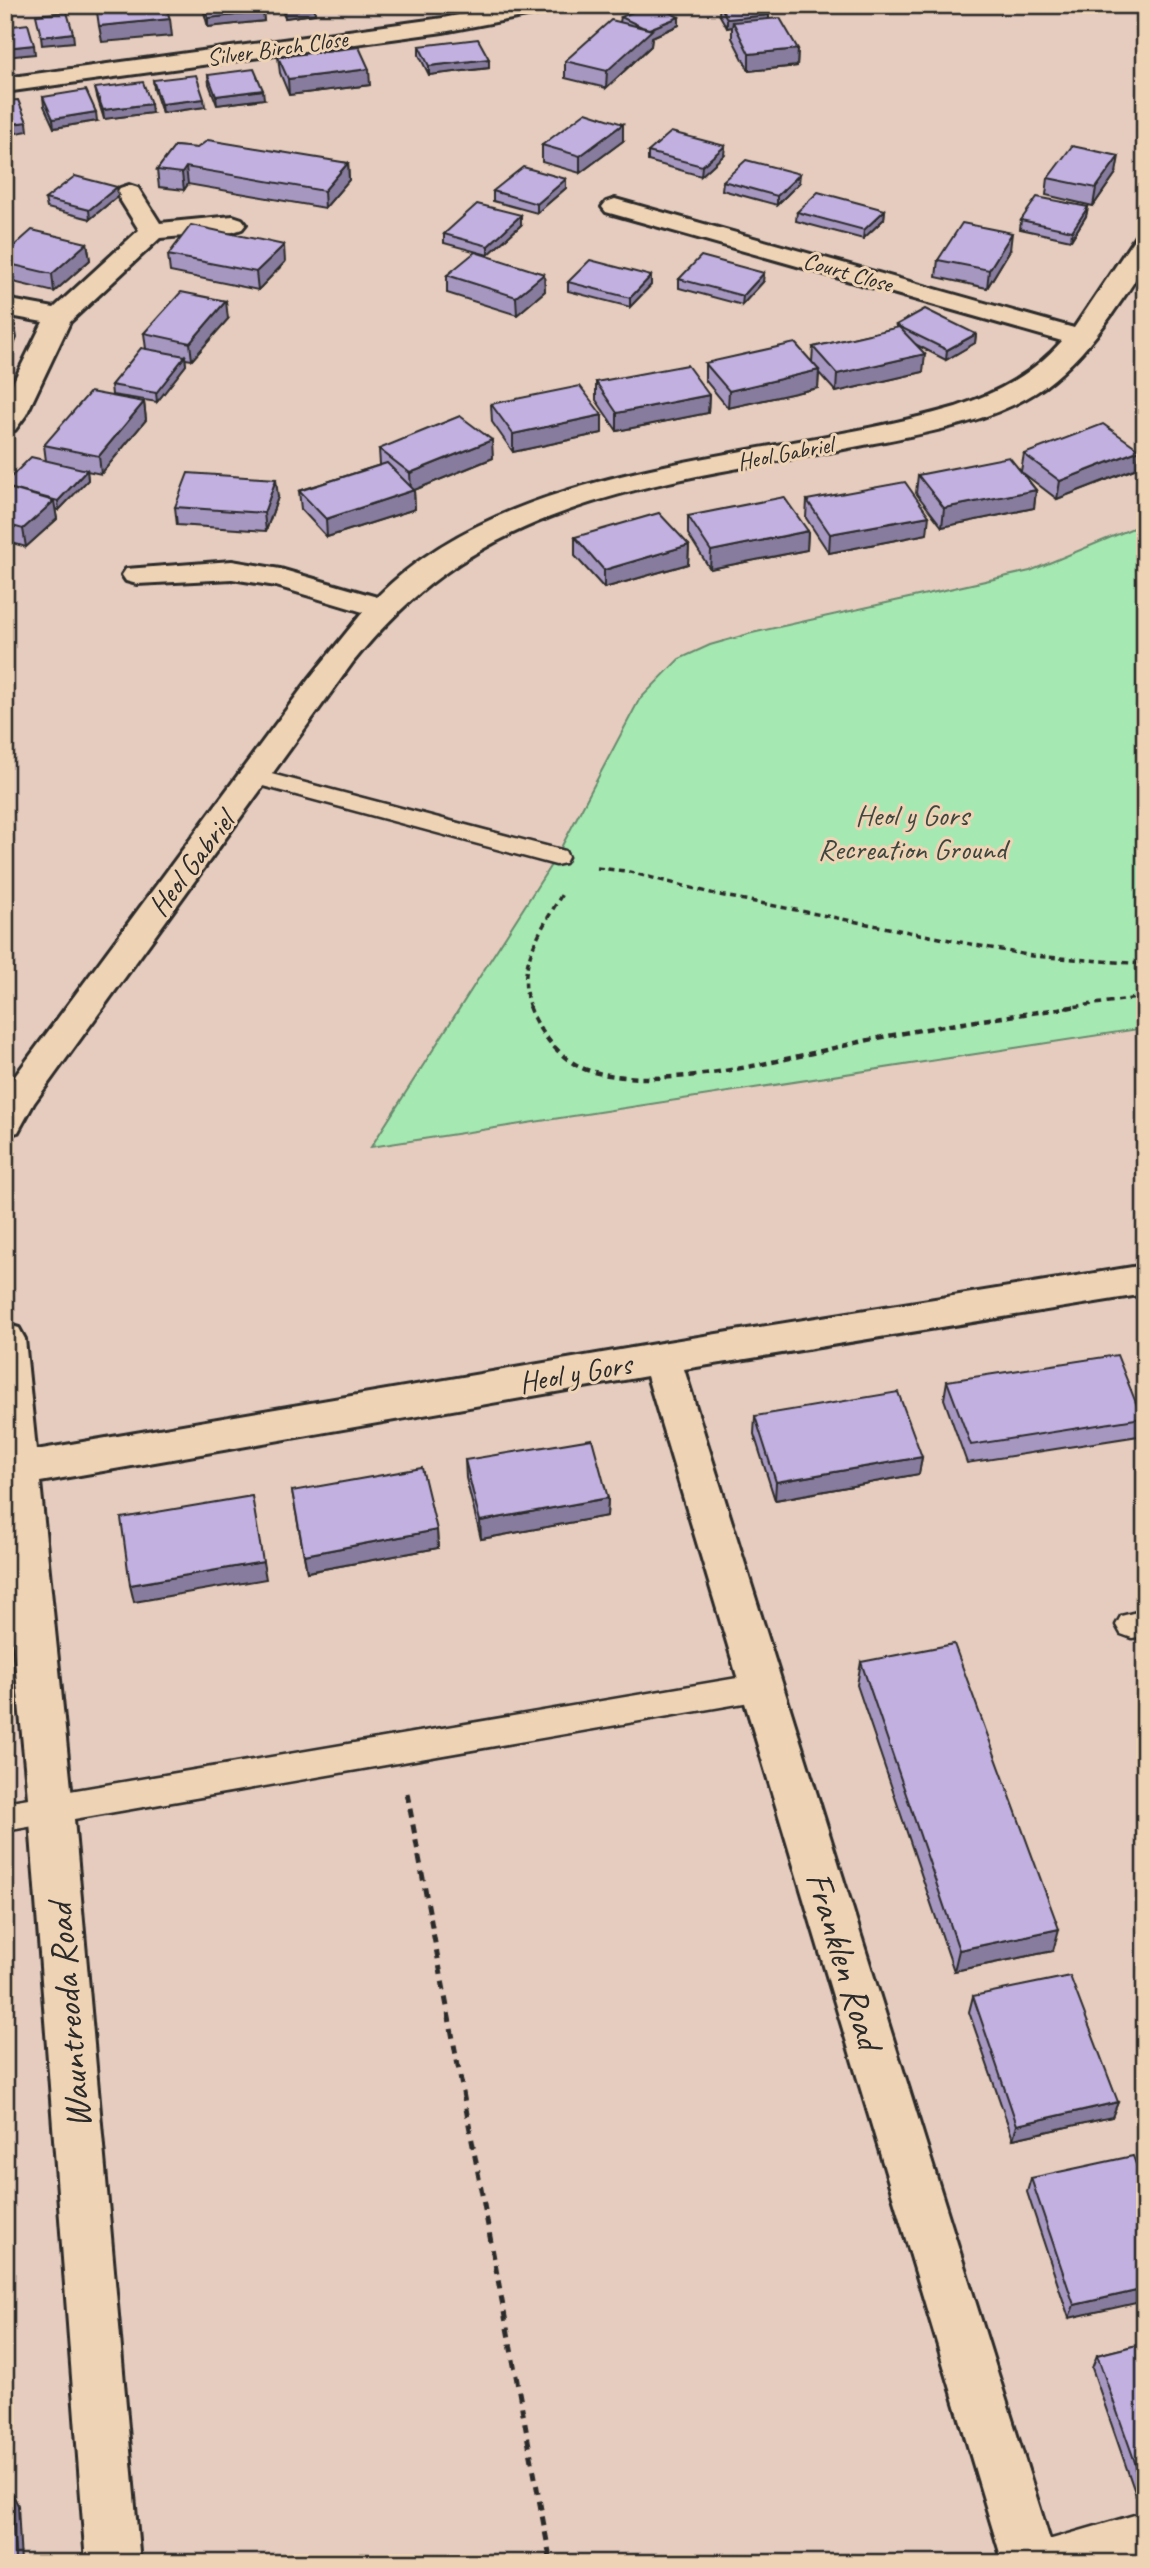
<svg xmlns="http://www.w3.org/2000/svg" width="1150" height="2568" viewBox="0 0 1150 2568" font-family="Caveat,sans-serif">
<rect width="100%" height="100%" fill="#e6ccbe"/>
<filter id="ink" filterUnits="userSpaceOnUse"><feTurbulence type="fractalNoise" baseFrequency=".0143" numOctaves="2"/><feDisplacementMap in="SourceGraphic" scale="14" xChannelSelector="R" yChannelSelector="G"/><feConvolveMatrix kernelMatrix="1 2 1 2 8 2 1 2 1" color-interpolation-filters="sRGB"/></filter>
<g filter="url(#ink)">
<!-- green -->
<polygon fill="#a6e8b1" stroke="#688a6e" stroke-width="2" points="1145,523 1145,1028 371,1147 556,857 639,700 679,659 710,645 752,633 1030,571"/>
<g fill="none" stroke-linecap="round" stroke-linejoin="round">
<!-- service casing -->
<g stroke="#2b2b2b" stroke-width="5">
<g id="service">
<polygon points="256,770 565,851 568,857 565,863 556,865 248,782 244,777 248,772"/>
<polygon points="1145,1610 1145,1636 1132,1638 1121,1634 1116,1625 1121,1616"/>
<polygon points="761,1674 772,1677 777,1687 772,1697 761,1700 5,1831 5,1802"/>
<polygon points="1145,2512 1145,2552 1107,2563 1018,2563 1024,2549 1038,2543"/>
</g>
</g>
<!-- minor casing -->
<g stroke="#2b2b2b" stroke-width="6">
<g id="minor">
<polygon points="511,5 559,5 548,12 443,32 5,92 5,78 443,18"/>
<polygon points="129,185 138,188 160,223 233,216 242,219 246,224 242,229 233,232 160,238 70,322 26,415 15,430 5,432 5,399 43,322 5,315 5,299 54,308 139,230 116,193 120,188"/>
<path d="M 615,199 L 1074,328 L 1136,236 L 1145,233 C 1145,273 1134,282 1112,314 C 1093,341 1071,367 1044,387 C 992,423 925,433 864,445 C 760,466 650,478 550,517 C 466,550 410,592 353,662 L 34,1103 L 18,1132 L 5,1136 L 7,1087 L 309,679 L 363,612 L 276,586 L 232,579 L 137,584 L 126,581 L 122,575 L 126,569 L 232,561 L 280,569 L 377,597 C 515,456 776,460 956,407 C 997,393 1033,374 1062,341 L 606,212 L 602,207 L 606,202 Z"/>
<polygon points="1145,1265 1145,1294 684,1369 1057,2563 1003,2563 647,1376 40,1482 73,1808 140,2563 86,2563 29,1808 5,1555 5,1324 19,1328 25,1339 36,1450 661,1343"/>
</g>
</g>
<!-- path-far2 -->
<g stroke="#2b2b2b" stroke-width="3.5" stroke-dasharray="6 4.5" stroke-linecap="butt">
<polyline points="597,868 626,871 719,895 1032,956 1145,964"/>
<path d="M 530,1008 C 515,965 541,930 562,894"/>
<polyline points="1065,1008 1145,997"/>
</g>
<!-- path-far1 -->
<path stroke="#2b2b2b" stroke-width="4.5" stroke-dasharray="7 5" stroke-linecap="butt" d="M 529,1006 C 538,1032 563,1063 590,1071 C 672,1094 800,1054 883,1037 C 948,1024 1013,1016 1078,1006"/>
<!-- path -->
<polyline stroke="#2b2b2b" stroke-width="5" stroke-dasharray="9 7" stroke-linecap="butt" points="407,1793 551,2563"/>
<!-- service -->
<use href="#service" fill="#efd3b5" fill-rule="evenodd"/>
<!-- minor -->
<use href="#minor" fill="#efd3b5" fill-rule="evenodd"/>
</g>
<!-- wall -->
<g fill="#a697c1" stroke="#2b2b2b" stroke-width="2">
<polygon points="202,5 260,5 263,12 264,21 208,27"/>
<polygon points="279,5 314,5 315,14 285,18"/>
<polygon points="720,5 769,15 769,19 798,49 797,66 749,71 732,38 732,27 727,28 719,14"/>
<polygon points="621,17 679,17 679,25 652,37 651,46 606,88 565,78 565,61 620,22"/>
<polygon points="419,46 489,59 489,68 429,75 419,55"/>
<polygon points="278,57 370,85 289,95 280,73"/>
<polygon points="208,75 264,99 217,105 209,84"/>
<polygon points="153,80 205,107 162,113 154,89"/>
<polygon points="95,88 152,113 104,119 97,97"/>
<polygon points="43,97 97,121 54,128 44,106"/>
<polygon points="623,141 580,173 542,162 542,145"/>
<polygon points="175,146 348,163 349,180 325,208 188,184 184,190 159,187 157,170"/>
<polygon points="648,152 724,155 701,176 648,161"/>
<polygon points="1116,173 1093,206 1046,195 1048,178"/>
<polygon points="566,179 566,188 537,213 493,201 493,191"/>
<polygon points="723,181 799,183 777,205 722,190"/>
<polygon points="118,196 90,219 47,208 45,199"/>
<polygon points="1088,207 1086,216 1071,240 1020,229 1021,220"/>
<polygon points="885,210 884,219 863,239 796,221 797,212"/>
<polygon points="521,225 488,255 444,243 444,234"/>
<polygon points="87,243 90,260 54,292 5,280 5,263"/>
<polygon points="1010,250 987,288 936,277 938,260"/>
<polygon points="168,255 285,262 258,290 170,272"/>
<polygon points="544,274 545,291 517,315 447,293 447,275"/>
<polygon points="651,276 651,285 630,307 568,291 568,282"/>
<polygon points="679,279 763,282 742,305 679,288"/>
<polygon points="228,319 192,360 185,359 186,365 157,402 112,395 111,385 146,349 144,333"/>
<polygon points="896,325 976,334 975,343 946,360 915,344 923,372 836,392 819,373 818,388 728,408 705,380 705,363 812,362 813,347 896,328"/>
<polygon points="596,382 709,395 708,413 617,431 596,400"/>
<polygon points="144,402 146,420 101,474 87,471 88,480 59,510 55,509 57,519 26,547 5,541 5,483 46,461 44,445"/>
<polygon points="491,404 602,433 513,452 492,422"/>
<polygon points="1145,420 1145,437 1142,436"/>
<polygon points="379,449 493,458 414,490 415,509 327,537 301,509 299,491 380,465"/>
<polygon points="1140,450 1137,468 1057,499 1023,473 1036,490 1034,508 942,527 916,493 918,475 1021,471 1024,454"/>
<polygon points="278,497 266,531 177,525 175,507"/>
<polygon points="807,500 927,534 829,553 806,518"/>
<polygon points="688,516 808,531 807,550 710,569 688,534"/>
<polygon points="575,537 689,545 688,564 604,588 575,556"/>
<polygon points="1145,1356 1145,1375 1142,1368"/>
<polygon points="947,1381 1142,1418 1138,1436 967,1463 944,1399"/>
<polygon points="755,1416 922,1457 919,1474 775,1500 754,1434"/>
<polygon points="465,1460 608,1498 607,1516 481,1539 466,1478"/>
<polygon points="292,1491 437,1530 438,1548 307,1572"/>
<polygon points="861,1662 1053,1951 954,1971 857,1685"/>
<polygon points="973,1996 1118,2102 1112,2117 1013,2139 969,2012"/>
<polygon points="1031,2178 1145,2189 1069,2318 1027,2192"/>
<polygon points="1145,2343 1145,2493 1136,2495 1092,2368 1097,2355"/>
</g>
<!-- shaded-wall -->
<g fill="#877b9d" stroke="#2b2b2b" stroke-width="2">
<polygon points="314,5 315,14 285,18 284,9"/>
<polygon points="383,5 414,5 384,8"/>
<polygon points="263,12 264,21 208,27 208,18"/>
<polygon points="769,15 769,24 733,22 732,27 727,28 727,19"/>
<polygon points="679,17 679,25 652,37 651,46 606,88 607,71 647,30"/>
<polygon points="170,19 172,36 102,42 99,26"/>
<polygon points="73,33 74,42 42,45 41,37"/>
<polygon points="34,45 35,54 5,57 5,48"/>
<polygon points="798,49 797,66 749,71 749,54"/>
<polygon points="489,59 489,68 429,75 429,66"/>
<polygon points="369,69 370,85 289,95 288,79"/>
<polygon points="263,90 264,99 217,105 216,96"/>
<polygon points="204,99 205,107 162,113 161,104"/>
<polygon points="151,104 152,113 104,119 103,110"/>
<polygon points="96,112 97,121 54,128 53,119"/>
<polygon points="27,122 28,131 5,135 5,125"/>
<polygon points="623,124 623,141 580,173 580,156"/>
<polygon points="725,146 724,155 701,176 702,166"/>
<polygon points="1119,156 1116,173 1093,206 1096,188"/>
<polygon points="348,163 349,180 325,208 324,191"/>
<polygon points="186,167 188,184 184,190 182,173"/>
<polygon points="800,174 799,183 777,205 777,196"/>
<polygon points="566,179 566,188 537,213 537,204"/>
<polygon points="117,187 118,196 90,219 89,210"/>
<polygon points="1088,207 1086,216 1071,240 1072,231"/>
<polygon points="885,210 884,219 863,239 864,230"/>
<polygon points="521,215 521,225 488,255 488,246"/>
<polygon points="1012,233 1010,250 987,288 989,270"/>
<polygon points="10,234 12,243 5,251 5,240"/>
<polygon points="87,243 90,260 54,292 52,274"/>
<polygon points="284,245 285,262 258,290 256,272"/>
<polygon points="764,273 763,282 742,305 743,296"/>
<polygon points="544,274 545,291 517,315 516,297"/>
<polygon points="651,276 651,285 630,307 630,298"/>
<polygon points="226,301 228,319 192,360 190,343"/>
<polygon points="14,320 17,338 5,367 5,342"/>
<polygon points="976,334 975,343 946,360 947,350"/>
<polygon points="925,354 923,372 836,392 837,374"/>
<polygon points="185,356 186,365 157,402 156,393"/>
<polygon points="819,370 818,388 728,408 729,391"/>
<polygon points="709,395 708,413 617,431 617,413"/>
<polygon points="144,402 146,420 101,474 99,456"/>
<polygon points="602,415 602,433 513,452 513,434"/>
<polygon points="492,440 493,458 412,491 414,490 415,509 327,537 326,519 411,491 410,473"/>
<polygon points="1140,450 1137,468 1057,499 1060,481"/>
<polygon points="87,470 88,480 59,510 58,501"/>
<polygon points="276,479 278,497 266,531 264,513"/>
<polygon points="1036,490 1034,508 942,527 944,508"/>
<polygon points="54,501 57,519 26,547 23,529"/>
<polygon points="929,516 927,534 829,553 830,534"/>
<polygon points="808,531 807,550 710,569 711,551"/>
<polygon points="689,545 688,564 604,588 604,570"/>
<polygon points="922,1457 919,1474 775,1500 776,1482"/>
<polygon points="608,1498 607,1516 481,1539 480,1521"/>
<polygon points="437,1530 438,1548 307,1572 304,1555"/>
<polygon points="263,1562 266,1579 134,1602 130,1585"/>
<polygon points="1059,1929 1053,1951 954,1971 959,1950"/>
<polygon points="1118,2102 1112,2117 1013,2139 1017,2125"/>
<polygon points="1145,2289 1145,2301 1069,2318 1074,2305"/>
<polygon points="1142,2482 1145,2482 1145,2493 1136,2495"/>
<polygon points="12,2493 18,2505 21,2563 15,2563"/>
</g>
<!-- building -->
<g fill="#c1b0e0" stroke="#2b2b2b" stroke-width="2">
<polygon points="96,5 165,5 170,19 99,26"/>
<polygon points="203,5 260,5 263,12 208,18"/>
<polygon points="283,5 314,5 284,9"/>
<polygon points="649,5 655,5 679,17 649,29 642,27 621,17"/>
<polygon points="720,5 764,5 769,15 727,19"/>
<polygon points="67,12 73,33 41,37 36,15"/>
<polygon points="780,18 798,49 749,54 733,22"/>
<polygon points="611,20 652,30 607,71 565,61"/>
<polygon points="28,24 34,45 5,48 5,27"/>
<polygon points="478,39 489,59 429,66 419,46"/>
<polygon points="359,47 369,69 288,79 278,57"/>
<polygon points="254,69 263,90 216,96 208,75"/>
<polygon points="196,75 204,99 161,104 153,80"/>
<polygon points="143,82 151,104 103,110 95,88"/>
<polygon points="86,90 96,112 53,119 43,97"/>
<polygon points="18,100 27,122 5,125 5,101"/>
<polygon points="586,112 623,124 580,156 542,145"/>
<polygon points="671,132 725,146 702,166 648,152"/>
<polygon points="208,140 348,163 324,191 186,167 182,173 157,170 175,146 197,148"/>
<polygon points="1072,146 1119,156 1096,188 1048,178"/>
<polygon points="746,160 800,174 777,196 723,181"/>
<polygon points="523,167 566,179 537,204 493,191"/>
<polygon points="75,176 117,187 89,210 45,199"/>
<polygon points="818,192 885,210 864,230 797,212"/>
<polygon points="1037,197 1088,207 1072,231 1021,220"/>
<polygon points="477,204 521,215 488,246 444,234"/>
<polygon points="962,223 1012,233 989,270 938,260"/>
<polygon points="191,225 284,245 256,272 168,255"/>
<polygon points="32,230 87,243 52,274 5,263 5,254"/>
<polygon points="475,252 544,274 516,297 447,275"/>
<polygon points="701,256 764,273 743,296 679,279"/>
<polygon points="590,260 651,276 630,298 568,282"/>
<polygon points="181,292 226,301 190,343 144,333"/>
<polygon points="925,309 976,334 947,350 896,325"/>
<polygon points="5,320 14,320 5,342"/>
<polygon points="899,327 925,354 837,374 813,347"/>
<polygon points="795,343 819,370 729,391 705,363"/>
<polygon points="141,348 185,356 156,393 111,385"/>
<polygon points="687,365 709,395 617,413 596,382"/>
<polygon points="580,386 602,415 513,434 491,404"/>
<polygon points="90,392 144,402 99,456 44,445"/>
<polygon points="460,416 492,440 410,473 379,449"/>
<polygon points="1103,424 1140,450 1060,481 1024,454"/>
<polygon points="31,457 87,470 58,501 5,487 5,483"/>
<polygon points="1009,457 1036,490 944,508 918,475"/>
<polygon points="387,463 414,490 326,519 299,491"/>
<polygon points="188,473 276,479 264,513 175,507"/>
<polygon points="905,482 929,516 830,534 807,500"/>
<polygon points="5,487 54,501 23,529 5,524"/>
<polygon points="784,497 808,531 711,551 688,516"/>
<polygon points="659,513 689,545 604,570 575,537"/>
<polygon points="1117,1355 1142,1418 971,1445 947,1381"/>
<polygon points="898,1392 922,1457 776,1482 755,1416"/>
<polygon points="592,1439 608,1498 480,1521 465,1460"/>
<polygon points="422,1468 437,1530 304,1555 292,1491"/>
<polygon points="252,1496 263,1562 130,1585 121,1518"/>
<polygon points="954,1644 1059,1929 959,1950 861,1662"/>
<polygon points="1070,1976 1118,2102 1017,2125 973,1996"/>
<polygon points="1133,2156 1145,2189 1145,2289 1074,2305 1031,2178"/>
<polygon points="1145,2343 1145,2482 1142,2482 1097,2355"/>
<polygon points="12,2493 15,2563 5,2563 5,2495"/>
</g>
</g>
<g text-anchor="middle" stroke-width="6" stroke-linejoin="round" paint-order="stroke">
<!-- far-street labels -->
<g font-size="24" fill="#2b2b2b" stroke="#efd3b5">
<text transform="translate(277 48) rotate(-8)" y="8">Silver Birch Close</text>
<text transform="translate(848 272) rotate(16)" y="8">Court Close</text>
<text transform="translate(785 453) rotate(-11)" y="8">Heol Gabriel</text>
</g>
<!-- park labels -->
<g font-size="30" fill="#3d473f" stroke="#efd3b5">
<text x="912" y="825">Heol y Gors<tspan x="912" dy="34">Recreation Ground</tspan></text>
</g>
<!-- street labels -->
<g font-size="30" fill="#2b2b2b" stroke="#efd3b5">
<text transform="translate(191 864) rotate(-53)" y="10">Heol Gabriel</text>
<text transform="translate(575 1373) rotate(-10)" y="10">Heol y Gors</text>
</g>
<!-- near-street labels -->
<g font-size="37" fill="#2b2b2b" stroke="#efd3b5">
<text transform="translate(845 1960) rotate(73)" y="13">Franklen Road</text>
<text transform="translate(68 2016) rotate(-95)" y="13">Wauntreoda Road</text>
</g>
</g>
<!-- margin -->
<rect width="1150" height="2568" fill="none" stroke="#efd3b5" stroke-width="28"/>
<rect x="14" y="14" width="1122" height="2540" fill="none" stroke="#2b2b2b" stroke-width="2.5" filter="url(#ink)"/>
</svg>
